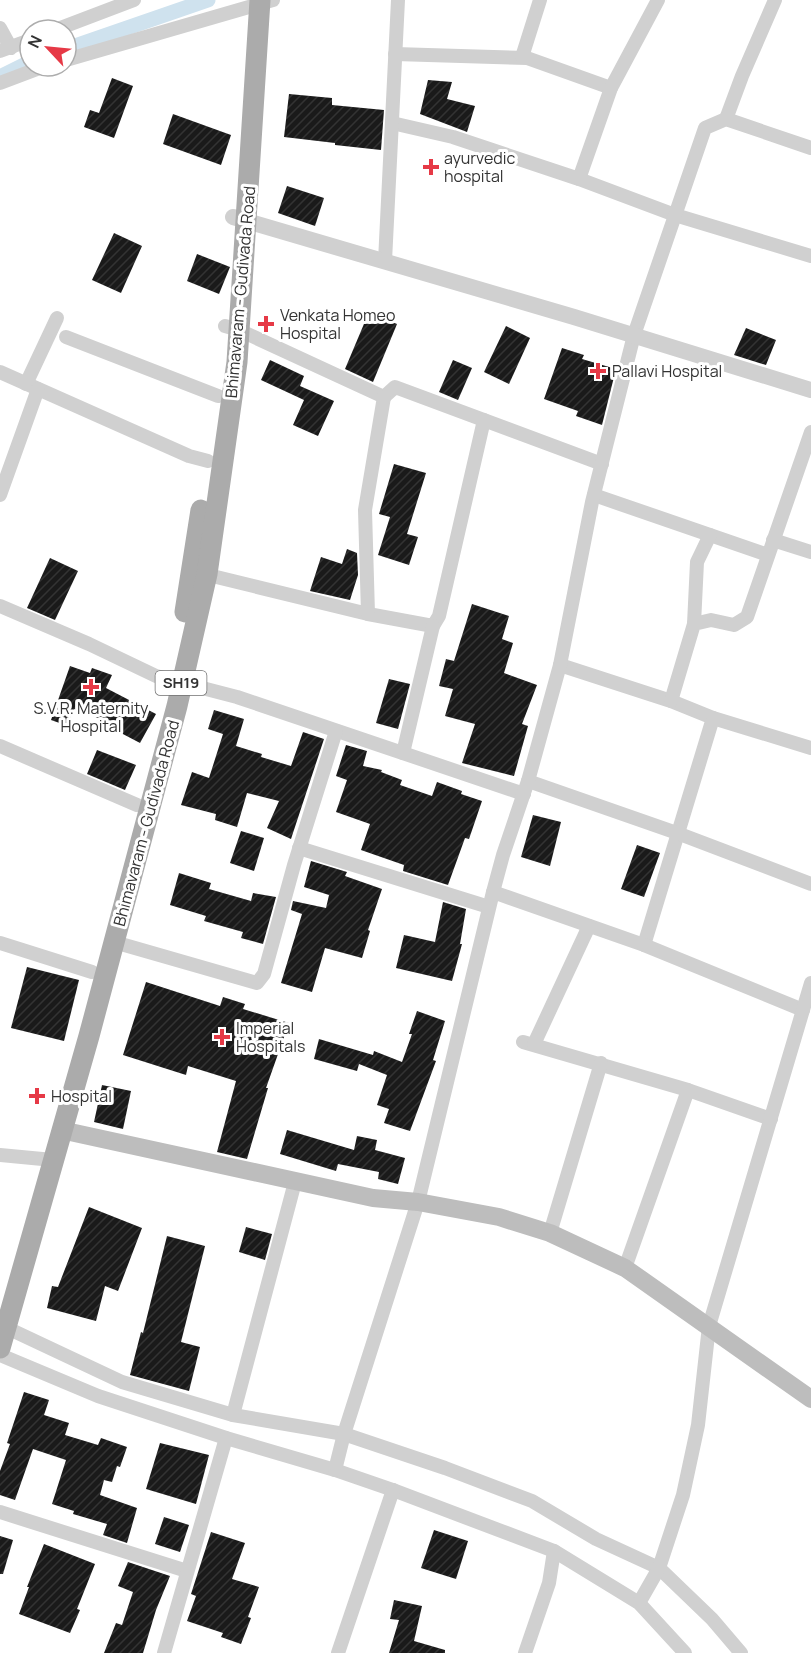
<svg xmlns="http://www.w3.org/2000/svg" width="811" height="1653" viewBox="0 0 811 1653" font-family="Manrope,sans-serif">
<defs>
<pattern id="building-hatch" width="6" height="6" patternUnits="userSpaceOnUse" patternTransform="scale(1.5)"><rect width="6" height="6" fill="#1a1a1a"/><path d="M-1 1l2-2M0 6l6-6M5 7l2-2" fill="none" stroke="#333"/></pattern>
</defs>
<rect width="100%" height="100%" fill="#fff"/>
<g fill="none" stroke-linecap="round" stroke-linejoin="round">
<!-- canal -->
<g stroke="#cfe2ee" stroke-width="15">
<polyline points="66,49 208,0"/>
<polyline points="0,77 30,62"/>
</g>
</g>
<!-- building -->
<g fill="url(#building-hatch)">
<polygon points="112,78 133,86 114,138 84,127 90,110 99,113"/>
<polygon points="428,80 452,82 447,99 475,106 467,132 420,114"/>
<polygon points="289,94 332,98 332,105 384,110 381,150 335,145 335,143 284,137"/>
<polygon points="173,114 231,135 221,165 163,144"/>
<polygon points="287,186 324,198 315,226 278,213"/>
<polygon points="114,233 142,246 121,293 92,280"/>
<polygon points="197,254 230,267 219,294 187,281"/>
<polygon points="369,312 397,324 373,382 345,369"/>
<polygon points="506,326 530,338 509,384 484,372"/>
<polygon points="746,328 776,340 766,365 734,355"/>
<polygon points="562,348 584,355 582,359 616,369 602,425 576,416 578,411 544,399"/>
<polygon points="270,360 304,376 300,386 334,401 318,436 293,425 304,400 261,380"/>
<polygon points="453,360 472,368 458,400 439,392"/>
<polygon points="394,464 426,473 407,534 418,537 409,565 378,555 390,517 379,514"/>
<polygon points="347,549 357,553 358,575 350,600 310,591 321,557 342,564"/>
<polygon points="50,558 78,571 55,620 27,608"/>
<polygon points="472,604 509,616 502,639 513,643 504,673 537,685 522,724 528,726 514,776 462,763 475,724 445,716 453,689 439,686 446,659 454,661"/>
<polygon points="70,666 90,673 92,668 112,675 106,688 156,714 140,743 100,722 101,719 74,709 68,726 51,720"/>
<polygon points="389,679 410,684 398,729 376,723"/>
<polygon points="214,710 244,719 236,746 262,754 261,757 291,766 303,732 324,739 291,839 267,828 279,801 247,793 237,827 215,820 216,814 181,805 192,772 209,778 223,734 208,729"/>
<polygon points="346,745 367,751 363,766 382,770 381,772 402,780 400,785 432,796 437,782 462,791 461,794 482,801 469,839 465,838 448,885 403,871 404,865 361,850 370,824 336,812 347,780 336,776"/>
<polygon points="97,750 136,765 125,790 87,774"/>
<polygon points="533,815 561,822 550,866 521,857"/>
<polygon points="241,831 264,838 254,871 230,863"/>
<polygon points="637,845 660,853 644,897 621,889"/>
<polygon points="311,861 347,872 345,876 382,889 368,930 370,931 362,958 325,948 312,992 281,983 302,914 291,910 293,901 326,908 329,895 304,887"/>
<polygon points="179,873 211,883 209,889 251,901 253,893 276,897 263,944 241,938 243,932 204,921 206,916 170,905"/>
<polygon points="443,902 466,909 460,944 462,944 452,981 396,968 404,935 435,942"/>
<polygon points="27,967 79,980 64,1041 11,1028"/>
<polygon points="146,982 220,1006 223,997 245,1004 243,1009 289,1023 266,1088 268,1088 247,1159 217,1152 236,1081 188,1066 186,1075 123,1055"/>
<polygon points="417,1011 445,1021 433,1060 436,1061 410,1131 384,1123 389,1109 377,1105 387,1075 359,1064 357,1071 314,1059 319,1039 373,1055 374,1051 402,1062 412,1034 409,1034"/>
<polygon points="102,1085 131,1091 123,1129 94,1122"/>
<polygon points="287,1130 354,1150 357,1136 377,1140 375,1150 405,1158 398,1184 378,1179 379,1172 338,1164 336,1171 280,1154"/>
<polygon points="89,1207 142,1228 118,1291 105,1286 96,1321 47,1308 52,1286 58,1287"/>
<polygon points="246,1227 272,1234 265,1260 239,1252"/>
<polygon points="167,1236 205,1246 181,1342 200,1347 189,1391 130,1375 141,1332 143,1333"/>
<polygon points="24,1392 49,1400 44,1415 69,1423 65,1435 98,1445 101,1438 127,1447 120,1467 117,1466 112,1482 104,1480 100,1495 137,1508 127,1543 103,1535 107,1524 73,1514 74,1511 52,1504 66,1460 33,1449 15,1500 0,1495 0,1471 10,1444 7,1443"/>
<polygon points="160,1443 209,1455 196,1504 146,1489"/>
<polygon points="164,1517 189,1525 180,1552 155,1544"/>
<polygon points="434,1530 468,1541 456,1579 421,1568"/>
<polygon points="211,1532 245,1543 232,1579 259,1587 248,1617 251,1618 241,1644 221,1637 223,1633 187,1621 196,1596 191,1594"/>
<polygon points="0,1536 13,1540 3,1574 0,1574"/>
<polygon points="44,1544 95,1564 77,1609 80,1610 70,1633 19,1614 29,1587 27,1587"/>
<polygon points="128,1562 170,1576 156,1610 143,1653 104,1653 116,1623 122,1625 133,1592 118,1586"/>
<polygon points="394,1600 422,1606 414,1641 445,1650 445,1653 389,1653 399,1620 390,1619"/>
</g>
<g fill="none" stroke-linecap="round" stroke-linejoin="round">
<!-- minor -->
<g stroke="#d0d0d0" stroke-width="14">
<polyline points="0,28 11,48"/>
<polyline points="55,30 134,0"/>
<polyline points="0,51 30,40"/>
<polyline points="395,54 527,58 611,88"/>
<polyline points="522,57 540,0"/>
<polyline points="66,60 273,0"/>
<polyline points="0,83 45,66"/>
<polyline points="726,119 742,76 775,0"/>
<polyline points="392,123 453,137 579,179 675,215 811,256"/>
<polyline points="579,179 611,88 658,0"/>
<polyline points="385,261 398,0"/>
<polyline points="225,326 239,330 384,397 395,387 602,464"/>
<polyline points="66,337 218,396"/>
<polyline points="0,372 189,456 208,461"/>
<polyline points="26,384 57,318"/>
<polyline points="0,495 38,389"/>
<polyline points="594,495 768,555"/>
<polyline points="773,540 811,552"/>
<polyline points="200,573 368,614 433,626 439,616 484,420"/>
<polyline points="0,606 89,644 156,676 237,697 524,794"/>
<polyline points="368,614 365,510 384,397"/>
<polyline points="694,624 697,562 710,535"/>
<polyline points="560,665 671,701 713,718 644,945"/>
<polyline points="671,701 694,624 711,620 734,625 747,617 811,432"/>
<polyline points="713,718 811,748"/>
<polyline points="0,746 137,805"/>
<polyline points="403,753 433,626"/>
<polyline points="528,781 677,833 811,884"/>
<polyline points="299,848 489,907"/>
<polyline points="493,892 644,945 803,1010"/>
<polyline points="114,942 257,983 264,974 294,865 336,731"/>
<polyline points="0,943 92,972"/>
<polyline points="523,1042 688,1090 771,1119"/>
<polyline points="534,1044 589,926"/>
<polyline points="0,1155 53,1160"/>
<polyline points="550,1233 601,1063"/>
<polyline points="625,1268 688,1090"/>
<polyline points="5,1327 122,1382 233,1415 344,1434 445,1468 532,1501 596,1539 659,1568 712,1619 741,1653"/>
<polyline points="0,1355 98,1396 226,1438 335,1470 393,1490 554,1551 639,1603 685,1653"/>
<polyline points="233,1415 295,1182"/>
<polyline points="335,1470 344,1434 418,1202 493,892 503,855 528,781 560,665 592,502 634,335 705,128 726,119 811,148"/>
<polyline points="0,1512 187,1571"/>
<polyline points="639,1603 659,1568 683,1495 698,1425 709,1326 811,983"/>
<polyline points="164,1653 226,1438"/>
<polyline points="338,1653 393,1490"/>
<polyline points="525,1653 549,1583 554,1551"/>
</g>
<!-- tertiary -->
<polyline stroke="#d0d0d0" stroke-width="16" points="233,217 574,317 811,390"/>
<!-- secondary -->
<polyline stroke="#bdbdbd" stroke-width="18" points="61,1130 373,1198 418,1202 499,1217 550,1233 625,1268 811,1399"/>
<!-- primary -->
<g stroke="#ababab" stroke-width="21">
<polyline points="185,612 201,510"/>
<polyline points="0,1348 89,1036 177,706 207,574 237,362 260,0"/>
</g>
</g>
<!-- markers -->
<g fill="#e63946" stroke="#fff" stroke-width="2">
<path d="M428 158h6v6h6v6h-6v6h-6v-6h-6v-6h6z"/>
<path d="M263 315h6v6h6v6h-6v6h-6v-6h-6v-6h6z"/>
<path d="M595 362h6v6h6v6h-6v6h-6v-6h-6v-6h6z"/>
<path d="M88 678h6v6h6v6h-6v6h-6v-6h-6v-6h6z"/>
<path d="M219 1028h6v6h6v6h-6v6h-6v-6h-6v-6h6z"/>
<path d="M34 1087h6v6h6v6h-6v6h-6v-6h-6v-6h6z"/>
</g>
<g text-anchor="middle" stroke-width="6" stroke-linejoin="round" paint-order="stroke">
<!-- shield labels -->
<rect fill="#fff" stroke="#707070" stroke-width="1.5" x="155.5" y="671" width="51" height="24" rx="4.5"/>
<g font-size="15" font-weight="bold" fill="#333">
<text x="181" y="688">SH19</text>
</g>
<!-- poi labels -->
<g font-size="16" fill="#333" stroke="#fff" text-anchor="start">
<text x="444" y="164">ayurvedic<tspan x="444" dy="18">hospital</tspan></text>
<text x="280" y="321">Venkata Homeo<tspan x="280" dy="18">Hospital</tspan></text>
<text x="612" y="377">Pallavi Hospital</text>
<text x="91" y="714" text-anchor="middle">S.V.R. Maternity<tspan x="91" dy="18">Hospital</tspan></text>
<text x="236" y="1034">Imperial<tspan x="236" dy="18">Hospitals</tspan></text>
<text x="51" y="1102">Hospital</text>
</g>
<!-- street labels -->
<g font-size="16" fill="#333" stroke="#fff">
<text transform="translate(240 292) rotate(-85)" y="6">Bhimavaram - Gudivada Road</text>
<text transform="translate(146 823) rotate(-75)" y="6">Bhimavaram - Gudivada Road</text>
</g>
</g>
<!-- north arrow -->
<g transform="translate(48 48) rotate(296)"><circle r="28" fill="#ffffff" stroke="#adadad" stroke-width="1.5"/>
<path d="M0-4.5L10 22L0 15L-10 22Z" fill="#e63946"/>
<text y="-9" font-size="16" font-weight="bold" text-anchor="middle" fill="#333333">N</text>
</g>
</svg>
